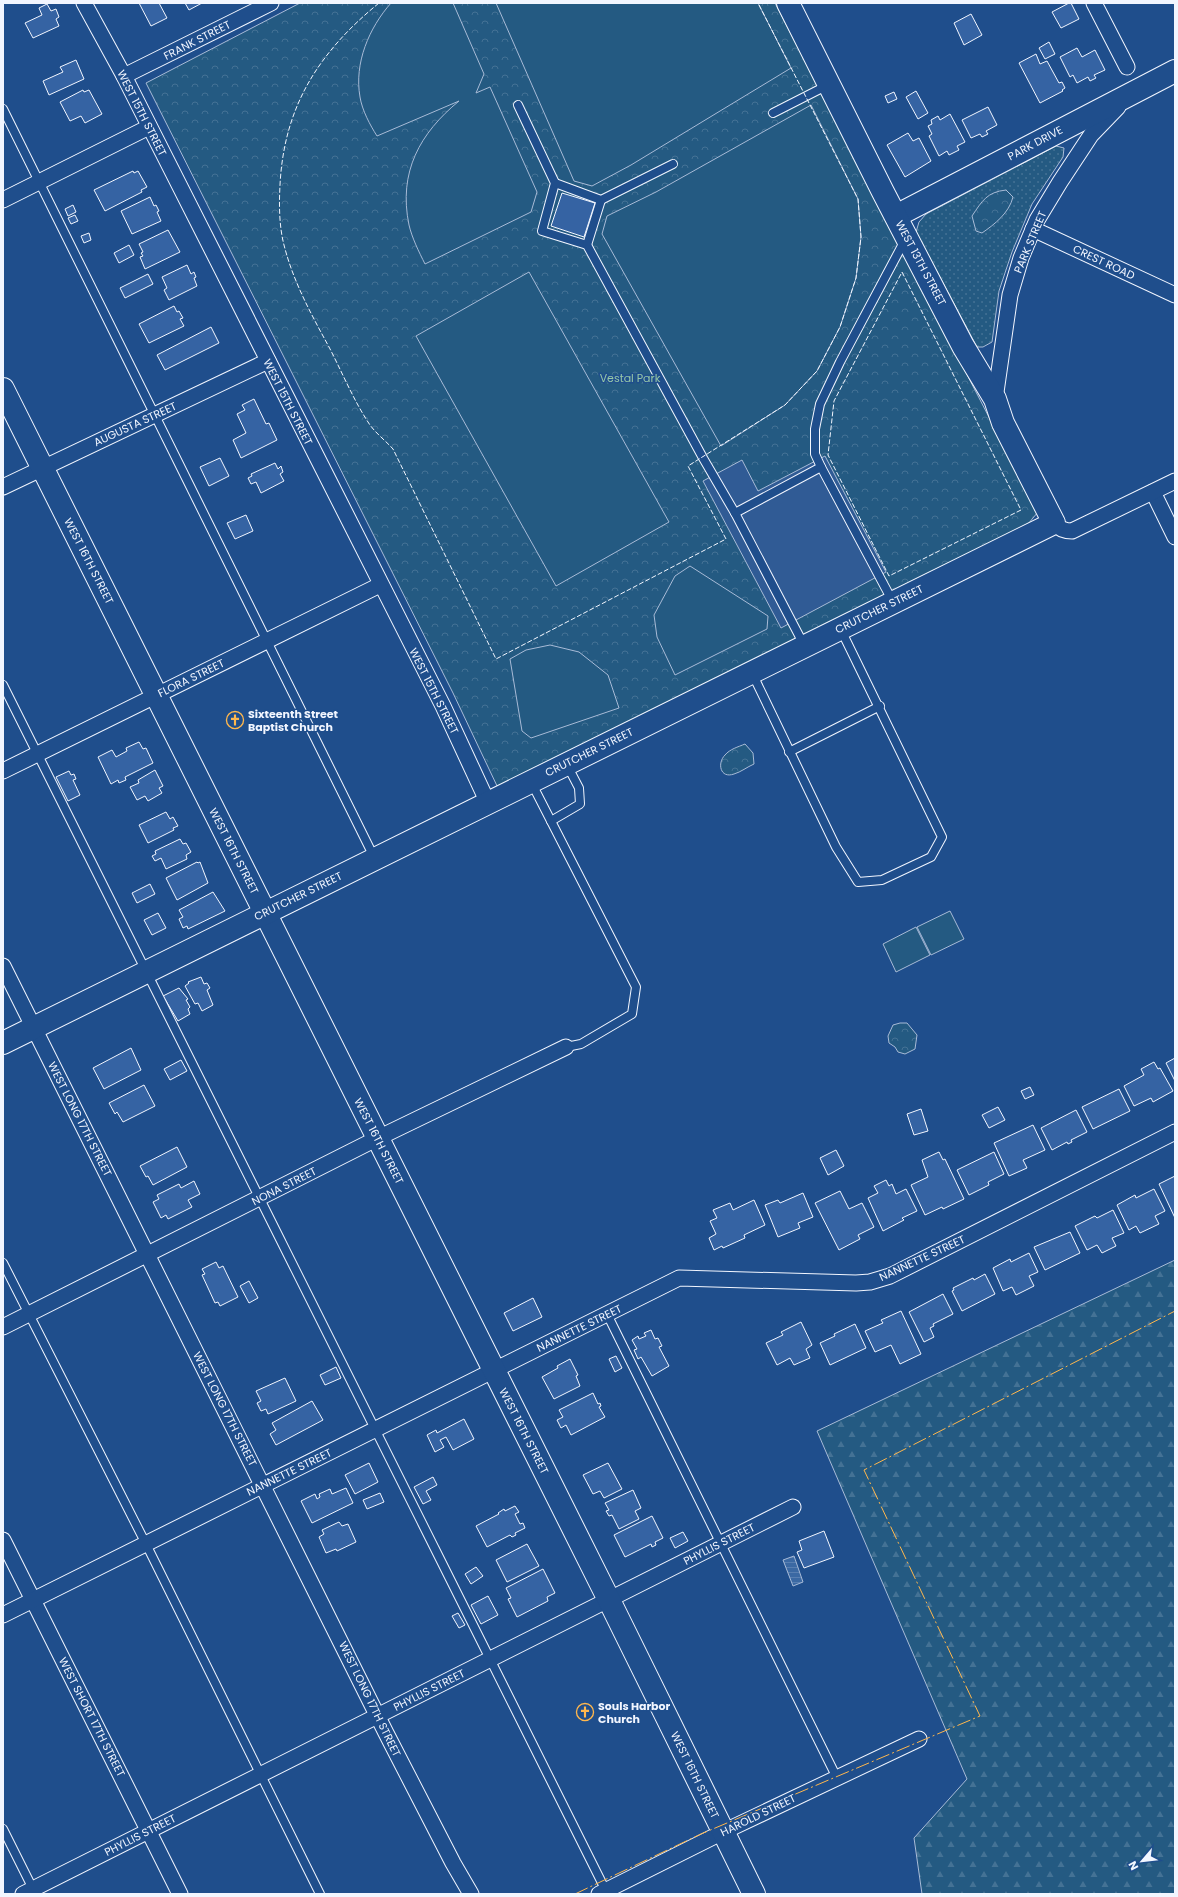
<svg xmlns="http://www.w3.org/2000/svg" width="1178" height="1897" viewBox="0 0 1178 1897" font-family="Poppins,sans-serif">
<defs>
<pattern id="grass-dots" width="8" height="8" patternUnits="userSpaceOnUse"><rect width="8" height="8" fill="#245a82"/><path d="M2 2h.1M6 6h.1" fill="none" stroke="#447295" stroke-width="1.8" stroke-linecap="round"/></pattern>
<pattern id="forest-firs" width="22" height="20" patternUnits="userSpaceOnUse"><rect width="22" height="20" fill="#245a82"/><path d="M5 1l3.5 6h-7zM16 11l3.5 6h-7z" fill="#447295"/></pattern>
<pattern id="park-crowns" width="20" height="18" patternUnits="userSpaceOnUse"><rect width="20" height="18" fill="#245a82"/><path d="M2 6a3 3 0 1 1 6 0M12 15a3 3 0 1 1 6 0" fill="none" stroke="#447295"/></pattern>
<pattern id="water-rules" width="6" height="5" patternUnits="userSpaceOnUse"><rect width="6" height="5" fill="#3b69a3"/><path d="M0 2.5h6" fill="none" stroke="#587fb1"/></pattern>
</defs>
<rect width="100%" height="100%" fill="#1f4e8c"/>
<!-- grass -->
<polygon fill="url(#grass-dots)" stroke="#a8bbd7" points="1056,146 1064,148 1063,157 1032,204 1012,252 999,291 992,342 983,347 977,347 916,232 919,222 926,214"/>
<!-- forest -->
<polygon fill="url(#forest-firs)" stroke="#a8bbd7" points="1175,1260 1175,1894 922,1894 914,1838 967,1779 817,1431"/>
<!-- park -->
<g fill="url(#park-crowns)" stroke="#a8bbd7">
<polygon points="300,3 775,3 1038,512 1028,524 498,788 453,693 146,83"/>
<path d="M 1006,190 L 1013,197 C 1009,213 995,224 982,233 L 976,231 L 972,216 C 982,201 987,192 1006,190 Z"/>
<path d="M 745,744 L 753,753 L 754,764 C 747,767 741,772 734,774 C 720,779 717,763 725,755 C 730,749 738,747 745,744 Z"/>
<polygon points="900,1023 907,1023 917,1035 915,1049 905,1054 898,1052 895,1047 889,1043 888,1036 893,1025"/>
</g>
<!-- pitch -->
<g fill="#245a82" stroke="#a8bbd7">
<path d="M 391,3 L 453,3 L 484,74 L 476,93 L 490,87 L 537,192 L 531,212 L 425,264 C 419,252 412,238 409,225 C 398,172 420,133 459,101 L 377,136 C 370,125 362,110 360,97 C 354,63 369,28 391,3 Z"/>
<polygon points="496,3 758,3 791,68 631,165 592,186 574,181"/>
<polygon points="811,105 858,199 861,237 856,278 840,327 817,371 785,405 721,446 602,234 607,216 656,192"/>
<polygon points="529,272 669,522 556,586 416,336"/>
<polygon points="690,566 768,616 767,629 675,675 657,637 654,615 675,576"/>
<polygon points="550,645 579,652 608,675 619,708 531,738 522,731 510,659 526,650"/>
<polygon points="950,911 964,939 931,955 917,927"/>
<polygon points="916,927 930,955 896,972 883,944"/>
</g>
<!-- parking -->
<polygon fill="#305b95" stroke="#a8bbd7" points="825,456 886,572 781,628 703,481 742,460 758,491"/>
<!-- water -->
<polygon fill="url(#water-rules)" stroke="#a8bbd7" points="794,1556 803,1582 793,1586 783,1560"/>
<!-- building -->
<g fill="#3563a3" stroke="#f2f6ff">
<polygon points="139,3 159,3 167,18 151,26"/>
<polygon points="185,3 202,3 189,10"/>
<polygon points="1069,3 1071,3 1079,19 1061,28 1052,12"/>
<polygon points="47,4 51,11 56,9 59,17 56,19 59,26 33,38 25,23 42,15 39,8"/>
<polygon points="971,14 982,35 964,45 954,23"/>
<polygon points="1049,42 1055,54 1045,59 1039,48"/>
<polygon points="1077,48 1082,57 1095,50 1105,70 1094,75 1096,78 1090,81 1088,77 1077,83 1073,75 1070,77 1060,57"/>
<polygon points="1036,54 1040,64 1047,61 1059,83 1062,82 1065,88 1062,90 1063,91 1040,103 1019,63"/>
<polygon points="76,60 84,79 49,95 43,81 63,72 60,67"/>
<polygon points="83,90 84,92 89,90 102,114 85,123 81,116 70,121 60,102"/>
<polygon points="916,91 928,113 918,119 906,97"/>
<polygon points="894,92 897,99 888,103 885,96"/>
<polygon points="988,107 997,125 986,131 988,134 982,137 980,134 971,138 962,120"/>
<polygon points="950,114 965,142 957,146 959,150 949,155 947,151 939,156 929,136 932,134 928,126 932,124 931,120 938,116 940,120"/>
<polygon points="908,133 913,141 919,138 931,161 905,177 887,145"/>
<polygon points="133,171 134,173 138,171 147,187 141,190 142,192 105,211 94,190"/>
<polygon points="562,193 595,203 584,237 551,226"/>
<polygon points="150,197 154,206 156,205 159,211 157,212 161,221 132,234 121,211"/>
<polygon points="73,205 76,212 68,216 65,209"/>
<polygon points="75,215 78,221 71,224 68,218"/>
<polygon points="168,230 180,252 145,269 140,257 143,256 141,253 143,252 139,244"/>
<polygon points="89,233 91,240 84,243 81,236"/>
<polygon points="129,245 134,255 119,263 114,253"/>
<polygon points="187,265 191,274 194,272 196,277 194,278 197,286 169,300 164,290 167,288 162,277"/>
<polygon points="148,274 153,284 125,298 120,288"/>
<polygon points="174,306 177,312 179,311 183,318 180,319 184,326 149,343 139,324"/>
<polygon points="211,327 219,343 165,370 157,355"/>
<polygon points="254,399 266,424 269,423 277,440 241,458 233,440 246,433 237,414 245,410 242,405"/>
<polygon points="220,458 229,476 209,486 200,467"/>
<polygon points="275,463 278,469 281,466 283,472 280,474 284,481 261,493 256,482 251,484 248,478 252,476 251,474"/>
<polygon points="246,515 253,531 235,539 227,523"/>
<polygon points="139,742 143,749 146,748 153,763 125,777 126,780 119,783 118,780 111,784 98,757 112,750 116,757 127,751 126,748"/>
<polygon points="155,770 163,786 159,788 162,793 148,801 145,796 137,800 130,787 139,783 138,780"/>
<polygon points="69,771 71,775 74,774 76,779 73,780 80,795 68,801 56,777"/>
<polygon points="166,812 170,819 173,817 178,826 173,828 174,830 148,843 139,825"/>
<polygon points="180,839 183,844 186,843 191,852 186,855 187,859 166,869 161,858 155,861 152,856 156,854 155,851"/>
<polygon points="197,862 198,863 200,862 208,883 177,900 166,878"/>
<polygon points="150,884 155,894 137,903 132,893"/>
<polygon points="213,892 225,911 188,929 187,926 183,928 179,919 183,917 179,910"/>
<polygon points="158,913 166,928 152,935 144,920"/>
<polygon points="201,977 204,984 207,983 210,988 207,990 213,1005 202,1011 198,1003 195,1004 185,986 189,983 188,982"/>
<polygon points="179,988 188,999 186,1000 190,1007 188,1009 190,1014 178,1021 163,996"/>
<polygon points="131,1048 141,1070 104,1089 93,1068"/>
<polygon points="1175,1058 1175,1081 1166,1063"/>
<polygon points="181,1060 187,1071 170,1080 164,1069"/>
<polygon points="1154,1062 1158,1069 1160,1068 1173,1091 1153,1102 1151,1098 1134,1106 1124,1086 1144,1075 1141,1069"/>
<polygon points="144,1085 155,1106 123,1122 117,1112 115,1114 109,1103"/>
<polygon points="1030,1087 1034,1095 1025,1099 1021,1091"/>
<polygon points="1119,1089 1130,1111 1093,1129 1082,1107"/>
<polygon points="998,1107 1005,1120 989,1128 982,1115"/>
<polygon points="921,1109 928,1131 914,1135 907,1114"/>
<polygon points="1076,1110 1087,1132 1071,1140 1072,1142 1068,1144 1067,1142 1052,1150 1041,1128"/>
<polygon points="1033,1125 1045,1150 1023,1160 1027,1168 1009,1176 994,1143"/>
<polygon points="177,1147 187,1167 153,1185 148,1176 146,1177 140,1166"/>
<polygon points="836,1150 844,1166 828,1175 820,1158"/>
<polygon points="939,1152 943,1160 945,1159 964,1199 943,1209 942,1207 925,1215 911,1185 928,1177 922,1160"/>
<polygon points="994,1152 1004,1174 988,1182 989,1185 969,1195 957,1170"/>
<polygon points="1175,1176 1175,1218 1159,1184"/>
<polygon points="886,1180 889,1186 892,1184 896,1194 906,1189 917,1211 902,1218 904,1220 883,1231 868,1198 878,1193 874,1186"/>
<polygon points="194,1181 200,1194 188,1200 192,1207 168,1219 166,1215 161,1218 153,1202 159,1199 157,1195 179,1184 181,1188"/>
<polygon points="1154,1189 1165,1211 1155,1216 1159,1224 1140,1233 1136,1226 1129,1230 1117,1205 1135,1195 1136,1198"/>
<polygon points="840,1191 849,1209 862,1203 874,1227 858,1235 860,1239 839,1250 815,1203"/>
<polygon points="803,1193 813,1217 798,1223 800,1228 778,1237 765,1205 778,1200 780,1203"/>
<polygon points="754,1200 765,1225 744,1235 745,1238 723,1248 722,1246 714,1250 709,1238 716,1234 710,1221 717,1218 713,1210 730,1203 733,1210"/>
<polygon points="1113,1210 1124,1233 1112,1238 1116,1246 1102,1253 1097,1245 1087,1250 1075,1226 1095,1216 1097,1218"/>
<polygon points="1070,1232 1080,1253 1045,1270 1034,1247"/>
<polygon points="1029,1253 1038,1272 1029,1276 1034,1286 1016,1295 1012,1287 1003,1291 993,1268 1010,1259 1011,1262"/>
<polygon points="216,1262 219,1268 223,1266 238,1297 220,1306 218,1302 215,1303 202,1275 205,1274 202,1269"/>
<polygon points="985,1274 995,1294 962,1311 952,1291 954,1290 953,1288 973,1278 974,1280"/>
<polygon points="249,1281 258,1298 249,1303 240,1286"/>
<polygon points="943,1294 953,1314 933,1324 934,1326 930,1328 934,1337 924,1342 909,1312"/>
<polygon points="533,1298 542,1317 513,1331 504,1313"/>
<polygon points="901,1311 921,1354 900,1364 891,1345 875,1352 865,1331 883,1323 881,1320"/>
<polygon points="801,1322 812,1345 806,1349 810,1358 794,1365 790,1358 777,1365 766,1343 783,1335 781,1332"/>
<polygon points="855,1324 866,1348 830,1365 820,1343 835,1336 834,1334"/>
<polygon points="651,1330 655,1339 658,1338 662,1346 659,1347 669,1366 652,1376 641,1357 638,1359 634,1350 637,1349 632,1340 638,1336 639,1339 646,1336 644,1333"/>
<polygon points="616,1356 622,1368 615,1372 609,1359"/>
<polygon points="570,1359 578,1375 576,1376 580,1386 554,1399 542,1377 558,1368 557,1366"/>
<polygon points="336,1367 341,1378 325,1385 320,1375"/>
<polygon points="285,1378 296,1401 268,1414 266,1409 261,1411 257,1403 261,1401 256,1391"/>
<polygon points="593,1393 598,1404 600,1403 601,1406 599,1407 605,1417 571,1435 566,1425 561,1428 557,1420 563,1417 559,1410"/>
<polygon points="312,1401 323,1420 276,1445 270,1434 276,1430 272,1423"/>
<polygon points="464,1419 474,1439 453,1450 446,1437 440,1440 444,1447 435,1452 427,1435 436,1430 437,1433"/>
<polygon points="369,1463 378,1482 355,1494 345,1475"/>
<polygon points="608,1463 622,1489 604,1498 600,1491 593,1494 583,1475"/>
<polygon points="433,1477 437,1485 426,1491 431,1500 423,1504 414,1487"/>
<polygon points="346,1488 353,1503 312,1523 301,1501 315,1494 317,1499 320,1497 319,1494 330,1489 332,1494"/>
<polygon points="633,1490 641,1508 635,1511 639,1519 619,1529 612,1515 609,1516 606,1511 609,1510 605,1503"/>
<polygon points="380,1493 384,1502 367,1509 363,1500"/>
<polygon points="515,1506 519,1512 515,1514 520,1524 523,1523 525,1528 515,1533 516,1535 512,1537 510,1535 487,1547 476,1526 499,1514 498,1513 504,1509 505,1511"/>
<polygon points="652,1516 663,1538 655,1542 656,1545 652,1547 651,1544 625,1557 614,1535"/>
<polygon points="339,1522 342,1526 348,1524 356,1542 337,1551 336,1549 326,1553 319,1537 324,1534 322,1530"/>
<polygon points="824,1531 834,1557 804,1568 797,1552 802,1550 799,1541"/>
<polygon points="683,1532 688,1541 675,1548 670,1538"/>
<polygon points="527,1544 539,1566 507,1582 496,1560"/>
<polygon points="476,1567 483,1576 471,1584 465,1574"/>
<polygon points="543,1569 555,1593 547,1597 548,1601 517,1617 508,1599 511,1598 506,1588"/>
<polygon points="488,1596 498,1615 481,1624 471,1605"/>
<polygon points="458,1613 465,1625 459,1628 452,1616"/>
</g>
<g fill="none" stroke-linecap="round" stroke-linejoin="round">
<!-- lane casing -->
<g stroke="#f2f6ff" stroke-width="10">
<g id="lane">
<polyline points="518,105 555,183 542,231 587,245 703,458 735,513 804,645"/>
<polyline points="3,109 374,857"/>
<polyline points="773,113 828,85"/>
<polyline points="555,183 601,200 673,164"/>
<polyline points="587,245 601,200"/>
<polyline points="735,513 821,467"/>
<polyline points="893,602 821,467 815,454 815,429 820,404 840,362 905,240"/>
<polyline points="752,673 836,847 858,882 882,880 931,857 942,837 841,630"/>
<polyline points="3,685 606,1891"/>
<polyline points="789,752 880,706"/>
<polyline points="531,782 636,987 632,1014 581,1044 566,1047"/>
<polyline points="551,821 580,804 579,788 567,765"/>
<polyline points="3,1263 146,1544 320,1894"/>
<polyline points="607,1314 837,1778"/>
<polyline points="3,1829 34,1891"/>
</g>
</g>
<!-- street casing -->
<g stroke="#f2f6ff" stroke-width="17">
<g id="street">
<polyline points="84,3 124,76 443,706 488,803"/>
<polyline points="1094,3 1127,67"/>
<polyline points="124,76 271,3"/>
<polyline points="3,200 149,127"/>
<polyline points="1033,229 1175,295"/>
<polyline points="995,399 1010,295 1021,258 1037,220 1060,182 1091,135 1118,107"/>
<polyline points="3,487 268,361"/>
<polyline points="1153,492 1175,537"/>
<path d="M 1054,523 C 1059,529 1065,531 1072,531 L 1175,481"/>
<polyline points="3,771 380,585"/>
<polyline points="3,966 386,1733 453,1863 471,1894"/>
<polyline points="3,1327 378,1138 566,1047"/>
<polyline points="3,1540 180,1894"/>
<polyline points="3,1615 679,1278 856,1283 870,1282 890,1276 1175,1132"/>
<polyline points="23,1894 793,1507"/>
<polyline points="599,1894 723,1832 919,1739"/>
</g>
</g>
<!-- secondary casing -->
<g stroke="#f2f6ff" stroke-width="24">
<g id="secondary">
<polyline points="896,216 1175,71"/>
<polyline points="3,389 609,1600 754,1894"/>
<polyline points="3,1043 1054,523 1003,423 995,399 963,346 883,192 788,3"/>
</g>
</g>
<!-- lane -->
<use href="#lane" stroke="#1f4e8c" stroke-width="8"/>
<!-- street -->
<use href="#street" stroke="#1f4e8c" stroke-width="15"/>
<!-- secondary -->
<use href="#secondary" stroke="#1f4e8c" stroke-width="22"/>
<!-- fence -->
<g stroke="#f2f6ff" stroke-width="1" stroke-dasharray="5 2" stroke-linecap="butt">
<path d="M 379,3 C 319,52 284,106 280,185 C 279,204 279,226 284,245 C 293,281 311,314 329,347 C 342,372 353,399 368,422 C 374,432 385,440 393,449 L 496,659 L 726,539 L 688,466 L 785,405 L 817,371 L 840,327 L 856,278 L 861,237 L 858,199 L 758,3"/>
<polygon points="902,272 1021,510 889,576 828,455 834,401"/>
</g>
<!-- power -->
<polyline stroke="#ffb74d" stroke-width="1" stroke-dasharray="14 3 2 3" stroke-linecap="butt" points="575,1894 701,1834 980,1716 864,1470 1175,1311"/>
</g>
<!-- icons -->
<defs>
<g id="church-ring" transform="scale(0.9)"><circle r="9.5" fill="#1f4e8c" stroke="#ffb74d" stroke-width="1.5"/><path d="M-1.2-6h2.4v3.5h3.3v2.4h-3.3V6h-2.4V-.1h-3.3v-2.4h3.3Z" fill="#ffb74d"/></g>
</defs>
<g fill-rule="evenodd">
<use href="#church-ring" x="235" y="720"/>
<use href="#church-ring" x="585" y="1712"/>
</g>
<g text-anchor="middle" stroke-width="3" stroke-linejoin="round" paint-order="stroke">
<!-- street labels -->
<g font-size="11" fill="#f2f6ff" stroke="#1f4e8c">
<text transform="translate(197 40) rotate(-27)" y="4">FRANK STREET</text>
<text transform="translate(142 113) rotate(63)" y="4">WEST 15TH STREET</text>
<text transform="translate(1035 143) rotate(-28)" y="4">PARK DRIVE</text>
<text transform="translate(1030 242) rotate(-67)" y="4">PARK STREET</text>
<text transform="translate(1104 262) rotate(25)" y="4">CREST ROAD</text>
<text transform="translate(921 263) rotate(62)" y="4">WEST 13TH STREET</text>
<text transform="translate(288 402) rotate(63)" y="4">WEST 15TH STREET</text>
<text transform="translate(135 424) rotate(-25)" y="4">AUGUSTA STREET</text>
<text transform="translate(89 561) rotate(63)" y="4">WEST 16TH STREET</text>
<text transform="translate(879 609) rotate(-26)" y="4">CRUTCHER STREET</text>
<text transform="translate(191 678) rotate(-26)" y="4">FLORA STREET</text>
<text transform="translate(434 691) rotate(63)" y="4">WEST 15TH STREET</text>
<text transform="translate(589 752) rotate(-26)" y="4">CRUTCHER STREET</text>
<text transform="translate(234 851) rotate(63)" y="4">WEST 16TH STREET</text>
<text transform="translate(298 896) rotate(-26)" y="4">CRUTCHER STREET</text>
<text transform="translate(80 1119) rotate(63)" y="4">WEST LONG 17TH STREET</text>
<text transform="translate(379 1141) rotate(63)" y="4">WEST 16TH STREET</text>
<text transform="translate(284 1186) rotate(-27)" y="4">NONA STREET</text>
<text transform="translate(922 1258) rotate(-25)" y="4">NANNETTE STREET</text>
<text transform="translate(579 1328) rotate(-26)" y="4">NANNETTE STREET</text>
<text transform="translate(225 1409) rotate(63)" y="4">WEST LONG 17TH STREET</text>
<text transform="translate(524 1431) rotate(63)" y="4">WEST 16TH STREET</text>
<text transform="translate(289 1472) rotate(-26)" y="4">NANNETTE STREET</text>
<text transform="translate(719 1544) rotate(-27)" y="4">PHYLLIS STREET</text>
<text transform="translate(429 1690) rotate(-27)" y="4">PHYLLIS STREET</text>
<text transform="translate(370 1699) rotate(64)" y="4">WEST LONG 17TH STREET</text>
<text transform="translate(92 1717) rotate(63)" y="4">WEST SHORT 17TH STREET</text>
<text transform="translate(695 1775) rotate(64)" y="4">WEST 16TH STREET</text>
<text transform="translate(758 1815) rotate(-26)" y="4">HAROLD STREET</text>
<text transform="translate(140 1835) rotate(-27)" y="4">PHYLLIS STREET</text>
</g>
<!-- park labels -->
<g font-size="11" fill="#97c8a6" stroke="#1f4e8c">
<text x="630" y="382">Vestal Park</text>
</g>
<!-- poi labels -->
<g font-size="11" font-weight="bold" fill="#f2f6ff" stroke="#1f4e8c" text-anchor="start">
<text x="248" y="718">Sixteenth Street<tspan x="248" dy="13">Baptist Church</tspan></text>
<text x="598" y="1710">Souls Harbor<tspan x="598" dy="13">Church</tspan></text>
</g>
</g>
<!-- border -->
<rect width="1178" height="1897" fill="none" stroke="#f2f6ff" stroke-width="8"/>
<!-- north arrow -->
<g transform="translate(1142 1861) rotate(242)" stroke="#1f4e8c" stroke-width="3" paint-order="stroke">
<path d="M0-3L7 15L0 10L-7 15Z" fill="#f2f6ff"/>
<text y="-6" font-size="11" font-weight="bold" text-anchor="middle" fill="#f2f6ff">N</text>
</g>
</svg>
